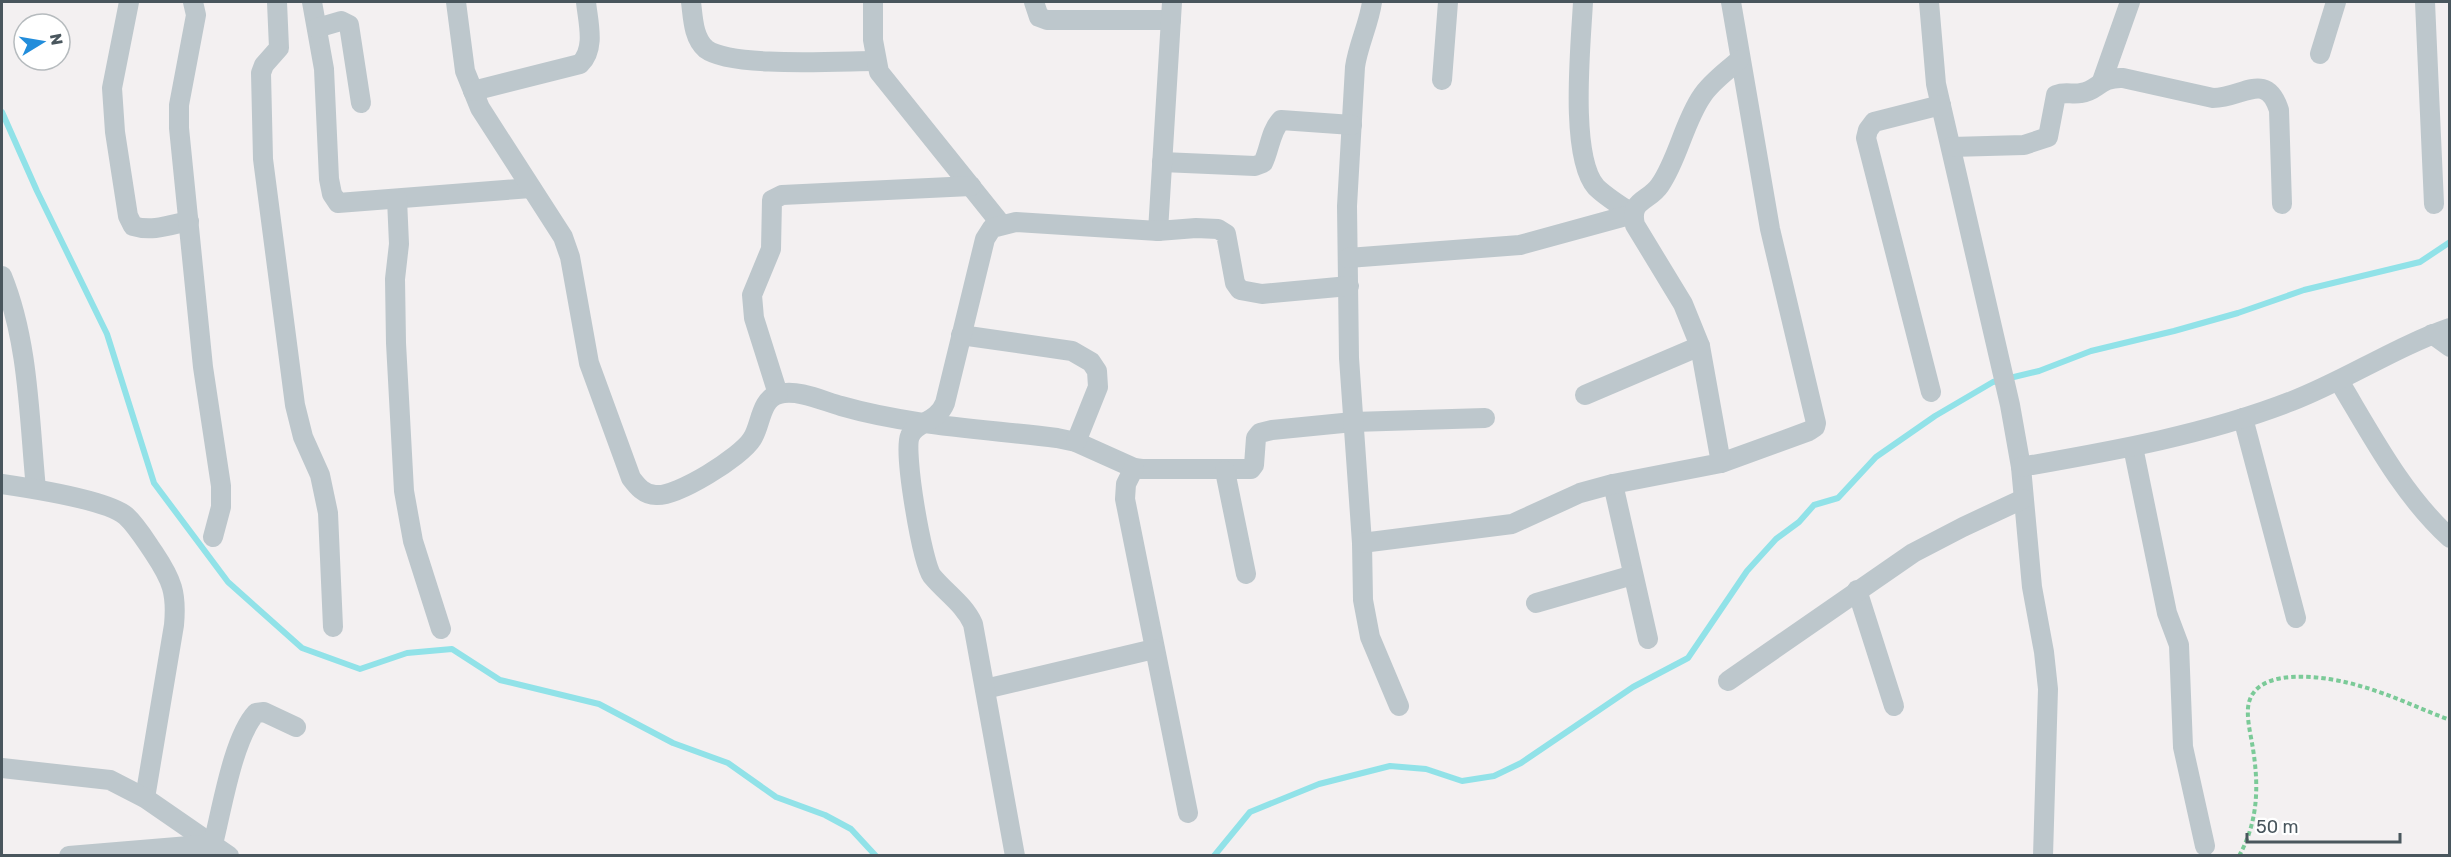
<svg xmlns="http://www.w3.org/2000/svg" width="2451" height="857" viewBox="0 0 2451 857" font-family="Rubik,sans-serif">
<rect width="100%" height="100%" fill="#f3f0f1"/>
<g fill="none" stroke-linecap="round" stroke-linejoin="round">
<!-- stream -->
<g stroke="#91e2e8" stroke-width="6">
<polyline points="2,112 37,191 107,334 154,483 228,582 302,648 360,669 407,653 452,649 500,680 599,704 673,743 728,763 776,797 825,815 851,829 876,856"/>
<polyline points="1214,856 1250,812 1319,784 1390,766 1426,769 1462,781 1494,776 1521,763 1633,687 1688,658 1747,571 1776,539 1799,522 1814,505 1838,498 1876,457 1935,416 1993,382 2039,371 2091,351 2174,331 2238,313 2304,290 2420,262 2450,242"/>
</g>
<!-- path -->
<path stroke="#7bca98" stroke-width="4" stroke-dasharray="4.5 3" stroke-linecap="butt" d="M 2239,856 C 2258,822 2259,787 2253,749 C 2251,736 2247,721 2248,708 C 2252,663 2331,677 2360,686 C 2390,694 2420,709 2450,720"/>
<!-- minor -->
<g stroke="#bdc7cc" stroke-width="20">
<path d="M 129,2 L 112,88 L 115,132 L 128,216 L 133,226 C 152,232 170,225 189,221"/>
<polyline points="193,2 196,15 179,105 179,128 203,367 221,486 221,507 213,537"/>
<polyline points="277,2 279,48 264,65 261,73 263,159 295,405 303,437 320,475 328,513 333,627"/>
<polyline points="312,2 324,69 329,179 332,194 338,203 531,188"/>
<path d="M 456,2 L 465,71 L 480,108 L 563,237 L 570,257 L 589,363 L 631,478 C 637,486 644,495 656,495 C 677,497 741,457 752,439 C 761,426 760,399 779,394 C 798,389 823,401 841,406 C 911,426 985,429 1057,438 L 1076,442 L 1134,468 L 1142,469 L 1251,469 L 1254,465 L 1256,438 L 1260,433 L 1272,430 L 1353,422 L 1485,418"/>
<path d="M 691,2 C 693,17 693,38 706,49 C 731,68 841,61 875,61"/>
<polyline points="873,2 873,40 879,72 1001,224"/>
<polyline points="1034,2 1039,17 1047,20 1171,20"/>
<path d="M 1372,2 C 1369,24 1358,45 1355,67 L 1347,206 L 1349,358 L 1362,543 L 1363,600 L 1370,637 L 1399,706"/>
<path d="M 1583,2 C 1581,43 1569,156 1596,187 C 1606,197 1621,206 1633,214"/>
<polyline points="1929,2 1936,84 2010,405 2021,467 2032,587 2044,652 2048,689 2043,856"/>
<polyline points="2425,2 2434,204"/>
<polyline points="317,28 341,21 349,25 361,103"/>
<polyline points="2320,54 2336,2"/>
<polyline points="1442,80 1448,2"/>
<polyline points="2102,81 2130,2"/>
<path d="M 473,91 L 580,64 C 596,49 588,22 586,2"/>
<path d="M 1951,147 L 2024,145 L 2048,137 L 2056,95 C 2066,91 2072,95 2081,93 C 2098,91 2099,77 2123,78 L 2213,98 C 2243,98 2266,70 2279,110 L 2282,204"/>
<path d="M 1162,162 L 1255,166 L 1263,163 C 1270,149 1270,132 1281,120 L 1352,125"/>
<polyline points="397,199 399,244 395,279 396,343 404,491 413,541 441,629"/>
<polyline points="1158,231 1172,2"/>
<polyline points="1348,258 1520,245 1633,214"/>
<path d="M 2,276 C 29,342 29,418 36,489"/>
<polyline points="2432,334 2450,347"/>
<polyline points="961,335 1072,351 1091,362 1097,371 1098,387 1076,442"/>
<path d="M 2339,381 C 2372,436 2402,494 2450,538"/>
<polyline points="1931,392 1866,138 1868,130 1874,122 1941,105"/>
<polyline points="778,394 754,318 752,295 771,249 772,200 782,195 971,186"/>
<polyline points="1585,395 1700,346"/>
<polyline points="2243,418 2296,618"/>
<polyline points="2133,447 2167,613 2179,645 2183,747 2205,846"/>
<polyline points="1721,463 1809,431 1815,427 1816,423 1770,229 1731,2"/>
<path d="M 2021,467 C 2112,451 2205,435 2292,401 C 2346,380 2395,347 2450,328"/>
<polyline points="1134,468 1126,484 1125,499 1188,813"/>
<polyline points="1225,471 1246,574"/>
<path d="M 2,484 C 29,488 107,500 126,516 C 137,526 145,540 154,553 C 172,580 177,593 174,625 L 145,798"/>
<polyline points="1613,484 1648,639"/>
<path d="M 1362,543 L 1512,524 L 1580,493 L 1613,484 L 1721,463 L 1700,346 L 1683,304 L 1635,225 C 1629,199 1649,202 1660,185 C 1678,159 1684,122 1702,96 C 1711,82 1727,71 1739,60"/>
<polyline points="1857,590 1894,706"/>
<polyline points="1536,603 1633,575"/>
<polyline points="1728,681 1913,553 1963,527 2023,499"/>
<polyline points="985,689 1154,649"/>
<polyline points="2,768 110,780 145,798 229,856"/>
<path d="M 69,856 L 213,844 C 222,809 233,738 256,713 L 264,712 L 296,727"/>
<path d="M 1015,856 L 973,624 C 964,604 946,593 932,576 C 922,562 903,451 910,436 C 916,421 937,423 945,403 L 985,239 L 992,228 L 1016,222 L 1158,231 L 1196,228 L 1218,229 L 1226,234 L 1235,283 L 1240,290 L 1262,294 L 1349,286"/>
</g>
</g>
<!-- border -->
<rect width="2451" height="857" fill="none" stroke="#49565d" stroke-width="6"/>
<!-- north arrow -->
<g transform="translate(42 42) rotate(79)"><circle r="28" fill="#ffffff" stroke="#b6bbbe" stroke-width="1.5"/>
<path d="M0-4.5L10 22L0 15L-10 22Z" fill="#228ddb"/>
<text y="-9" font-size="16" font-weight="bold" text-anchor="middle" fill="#49565d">N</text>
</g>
<!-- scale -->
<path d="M2247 833v9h153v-9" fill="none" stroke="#49565d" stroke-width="3"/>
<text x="2256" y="833" font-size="18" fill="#49565d" stroke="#ffffff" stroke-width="4.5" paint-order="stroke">50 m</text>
</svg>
